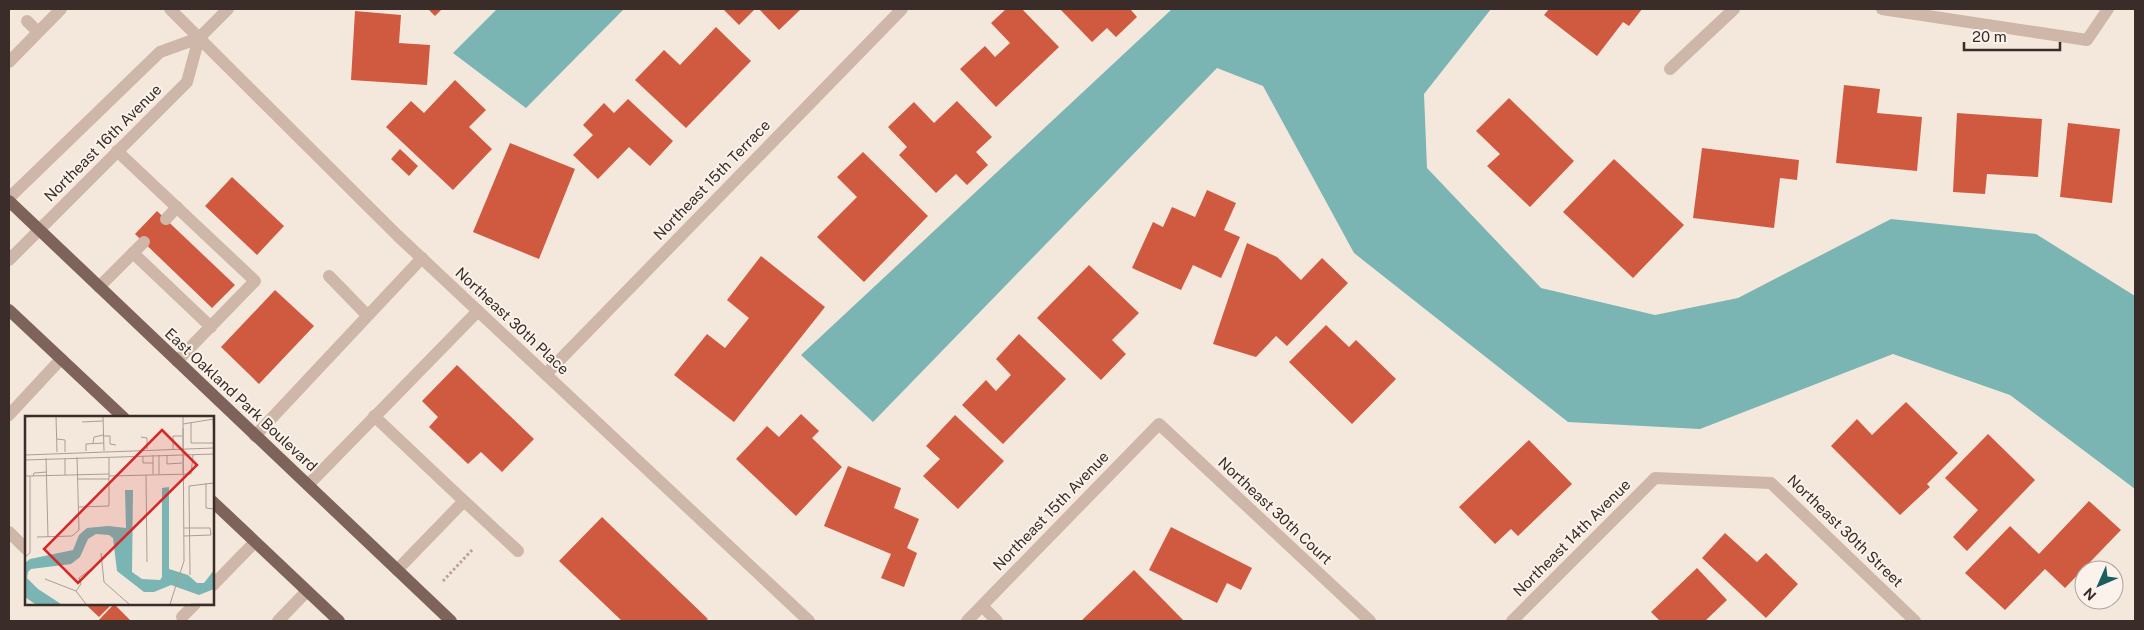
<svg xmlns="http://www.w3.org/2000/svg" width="2144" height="630" viewBox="0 0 2144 630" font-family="'Public Sans',sans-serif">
<rect width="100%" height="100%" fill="#f4e8dd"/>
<!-- water -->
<g fill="#7ab4b3">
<polygon points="497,9 624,9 526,108 453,53"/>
<polygon points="1172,9 1491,9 1424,94 1427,168 1541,288 1655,315 1738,298 1891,219 2036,234 2135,296 2135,489 2010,395 1893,354 1700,429 1568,422 1354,253 1263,86 1217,68 873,422 801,355"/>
</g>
<!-- building -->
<g fill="#cf5a40">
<polygon points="428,9 442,9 435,16"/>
<polygon points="723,9 755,9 739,25"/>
<polygon points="759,9 801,9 779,30"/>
<polygon points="1006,9 1022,9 1059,47 996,107 960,69 985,46 995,57 1010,43 991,23"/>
<polygon points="1060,9 1133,9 1131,10 1137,17 1116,37 1107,28 1092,42"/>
<polygon points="1549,9 1642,9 1629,26 1623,22 1597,56 1544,15"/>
<polygon points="355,11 401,15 399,43 430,45 427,85 351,80"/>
<polygon points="716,27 751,61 686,128 635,80 664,50 680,65"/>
<polygon points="455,80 486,110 469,127 492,149 453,190 386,127 411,101 424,113"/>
<polygon points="1844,85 1880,89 1877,113 1922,117 1917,171 1836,163"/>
<polygon points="1509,98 1574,161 1530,207 1487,166 1500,154 1476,131"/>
<polygon points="628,99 673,141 650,166 629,147 598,179 573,155 593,135 583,125 604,103 614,113"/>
<polygon points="957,101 992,137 976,152 988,165 967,185 956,174 936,193 899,155 907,147 888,127 914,102 934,123"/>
<polygon points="1957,113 2042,119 2038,177 1987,174 1985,194 1953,192"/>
<polygon points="2068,123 2120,129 2112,203 2060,197"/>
<polygon points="510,143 575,169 539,259 473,232"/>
<polygon points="1702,148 1799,160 1797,180 1780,178 1774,228 1693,218"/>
<polygon points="400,149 418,166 409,176 391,159"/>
<polygon points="863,152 928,216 864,282 817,237 857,197 837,177"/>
<polygon points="1614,159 1684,225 1633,278 1563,212"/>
<polygon points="232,177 284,226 257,255 205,206"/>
<polygon points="1207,190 1236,203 1224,230 1240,237 1221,278 1193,265 1181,290 1132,268 1153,222 1163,227 1172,207 1195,217"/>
<polygon points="157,211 235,285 212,308 135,234"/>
<polygon points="1247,243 1277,257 1301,280 1322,258 1348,283 1287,346 1276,336 1256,357 1213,344"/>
<polygon points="761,256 825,307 734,422 674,375 707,334 725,348 749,318 727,300"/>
<polygon points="1089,265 1139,313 1112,340 1126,354 1101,380 1037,318"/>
<polygon points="275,290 314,326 259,384 221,347"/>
<polygon points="1326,325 1349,347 1356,340 1396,379 1352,424 1289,362"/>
<polygon points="1019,334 1066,379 1003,444 962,405 986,380 996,391 1011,375 996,359"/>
<polygon points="457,365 534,439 502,472 481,452 468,464 429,427 438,417 422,401"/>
<polygon points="1906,402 1958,453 1927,484 1930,487 1900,515 1831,446 1857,419 1872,435"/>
<polygon points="801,414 819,431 812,438 842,467 796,516 736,459 767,426 779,437"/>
<polygon points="955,415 1004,461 958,509 923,476 940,459 926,446"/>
<polygon points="1988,434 2035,480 1967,551 1953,537 1978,510 1945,478"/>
<polygon points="1529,440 1572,484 1518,536 1511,529 1495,544 1459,507"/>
<polygon points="848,466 901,488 894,508 919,519 907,548 917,553 904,587 881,578 891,554 824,526"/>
<polygon points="2089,501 2121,530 2065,588 2045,569 2005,610 1965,573 2010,526 2039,554"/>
<polygon points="602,517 708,619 705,621 622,621 559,561"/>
<polygon points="1171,527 1252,568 1241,590 1227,583 1217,603 1149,570"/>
<polygon points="1725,533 1757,562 1766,553 1798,584 1766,618 1702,558"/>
<polygon points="1697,568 1727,600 1705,621 1660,621 1651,612"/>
<polygon points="1134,570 1184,621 1081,621"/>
<polygon points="85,604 112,604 99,617"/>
<polygon points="114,604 131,621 98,621"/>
</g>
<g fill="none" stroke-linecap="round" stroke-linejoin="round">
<!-- path -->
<polyline stroke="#baa192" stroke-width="3" stroke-dasharray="2.5 2.5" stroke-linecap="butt" points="443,581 473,549"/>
<!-- service -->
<g stroke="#ceb7a8" stroke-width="12">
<polyline points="170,9 199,38"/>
<polyline points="27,21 38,32"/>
<polyline points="9,62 61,9"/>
<polyline points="117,151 255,281 177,361"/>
<polyline points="166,219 177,207"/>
<polyline points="133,253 211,327"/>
<polyline points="329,276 367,315"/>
<polyline points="99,287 144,242"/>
<polyline points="9,415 61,359"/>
<polyline points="374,416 464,501 397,570"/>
<polyline points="255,436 422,258"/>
<polyline points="308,485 478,311"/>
<polyline points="464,501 518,551"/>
<polyline points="9,532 26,549"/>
<polyline points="212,586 255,542"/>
<polyline points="982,606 997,621"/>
<polyline points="182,617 195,604"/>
<polyline points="278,621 307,591"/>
</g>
<!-- minor -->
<g stroke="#ceb7a8" stroke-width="12">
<polyline points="1882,9 2087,40 2108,9"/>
<polyline points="199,38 398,236 809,621"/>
<polyline points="1670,69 1734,9"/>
<polyline points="546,374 902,9"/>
<polyline points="967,621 1159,424 1370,621"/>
<polyline points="1512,621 1655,478 1771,483 1915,621"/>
</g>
<!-- tertiary -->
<g stroke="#ceb7a8" stroke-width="12">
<polyline points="9,198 160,52 199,38 228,9"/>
<polyline points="9,260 187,82 199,38"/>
</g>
<!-- primary -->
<g stroke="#7d6359" stroke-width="12">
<polyline points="9,201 451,621"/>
<polyline points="9,310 124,418"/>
<polyline points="212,501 339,621"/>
</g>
</g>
<g text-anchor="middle" stroke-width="4" stroke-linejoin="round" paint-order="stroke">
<!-- street labels -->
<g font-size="15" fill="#3a2d29" stroke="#fbf3eb">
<text transform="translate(103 143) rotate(-45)" y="5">Northeast 16th Avenue</text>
<text transform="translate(712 180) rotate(-46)" y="5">Northeast 15th Terrace</text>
<text transform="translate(512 321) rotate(43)" y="5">Northeast 30th Place</text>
<text transform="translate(241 400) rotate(43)" y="5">East Oakland Park Boulevard</text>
<text transform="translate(1051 511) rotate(-46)" y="5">Northeast 15th Avenue</text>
<text transform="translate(1275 511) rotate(43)" y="5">Northeast 30th Court</text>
<text transform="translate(1845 531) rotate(44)" y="5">Northeast 30th Street</text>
<text transform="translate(1572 538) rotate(-45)" y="5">Northeast 14th Avenue</text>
</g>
</g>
<!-- overview -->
<g transform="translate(25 416)">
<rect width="189" height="189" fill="#f4e8dd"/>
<path d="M 144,71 L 144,153 L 163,159 L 172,167 L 179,167 L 189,154 L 189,173 L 174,179 L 146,169 L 129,176 L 119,176 L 92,155 L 88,122 L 84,119 L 71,118 L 63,123 L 55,141 L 46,148 L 6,153 L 3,156 L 2,162 L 13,173 L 36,188 L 10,188 L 0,181 L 0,147 L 5,143 L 48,134 L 54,119 L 62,112 L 83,110 L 101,112 L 100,74 L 108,74 L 107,156 L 117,163 L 135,164 L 137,161 L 137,72 Z" fill="#7ab4b3"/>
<path fill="none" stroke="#aa9d95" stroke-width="1" d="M 31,0 L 32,36M 78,0 L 79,35M 0,1 L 16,0M 188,3 L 189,22M 57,6 L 78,5M 166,6 L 166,27 L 189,27M 158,8 L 189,3M 158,12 L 158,57M 78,20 L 85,20 L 85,28 L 91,29M 116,21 L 122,22 L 122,33M 32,23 L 40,24 L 40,36M 68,27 L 69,21 L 78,19M 148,33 L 148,20 L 157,20M 61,35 L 61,28 L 79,27M 0,39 L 189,32M 128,39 L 128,58M 134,39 L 134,58M 118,40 L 118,47 L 128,47M 142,40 L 142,48 L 157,47M 21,42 L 23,121M 40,42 L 40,59M 0,44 L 189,38M 121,59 L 122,146M 0,60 L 5,60 L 5,137 L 0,141M 5,60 L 84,58M 8,60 L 9,57 L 22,56M 84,60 L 166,58 L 168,39M 53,63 L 84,63M 181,67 L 181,92 L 189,93M 54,91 L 84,90 L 84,41M 159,112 L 185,112 L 186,119 L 159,120M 12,121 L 47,120 L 54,114 L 52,41M 76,137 L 79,166 L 104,188M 165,159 L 164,70 L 189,67M 20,163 L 51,175M 61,188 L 51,175 L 56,168 L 54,162 L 74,147M 145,188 L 159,145 L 158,0M 166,188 L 189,188"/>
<path fill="#d62828" fill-opacity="0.15" stroke="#d62828" stroke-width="2.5" d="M 137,14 L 172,49 L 53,167 L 19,133 Z"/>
<rect width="189" height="189" fill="none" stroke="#3a2d29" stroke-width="2.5"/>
</g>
<!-- border -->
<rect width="2144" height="630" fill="none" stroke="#3a2d29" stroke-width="20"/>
<!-- north arrow -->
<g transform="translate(2099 585) rotate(225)"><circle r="24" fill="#fbf3eb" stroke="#aea49d"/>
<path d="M0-4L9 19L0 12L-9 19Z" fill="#1a5f60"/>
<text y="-8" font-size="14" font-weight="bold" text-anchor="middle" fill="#3a2d29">N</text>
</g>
<!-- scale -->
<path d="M1964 42v8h96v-8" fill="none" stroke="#3a2d29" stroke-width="2.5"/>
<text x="1972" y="42" font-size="15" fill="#3a2d29" stroke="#fbf3eb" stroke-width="4" paint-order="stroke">20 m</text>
</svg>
